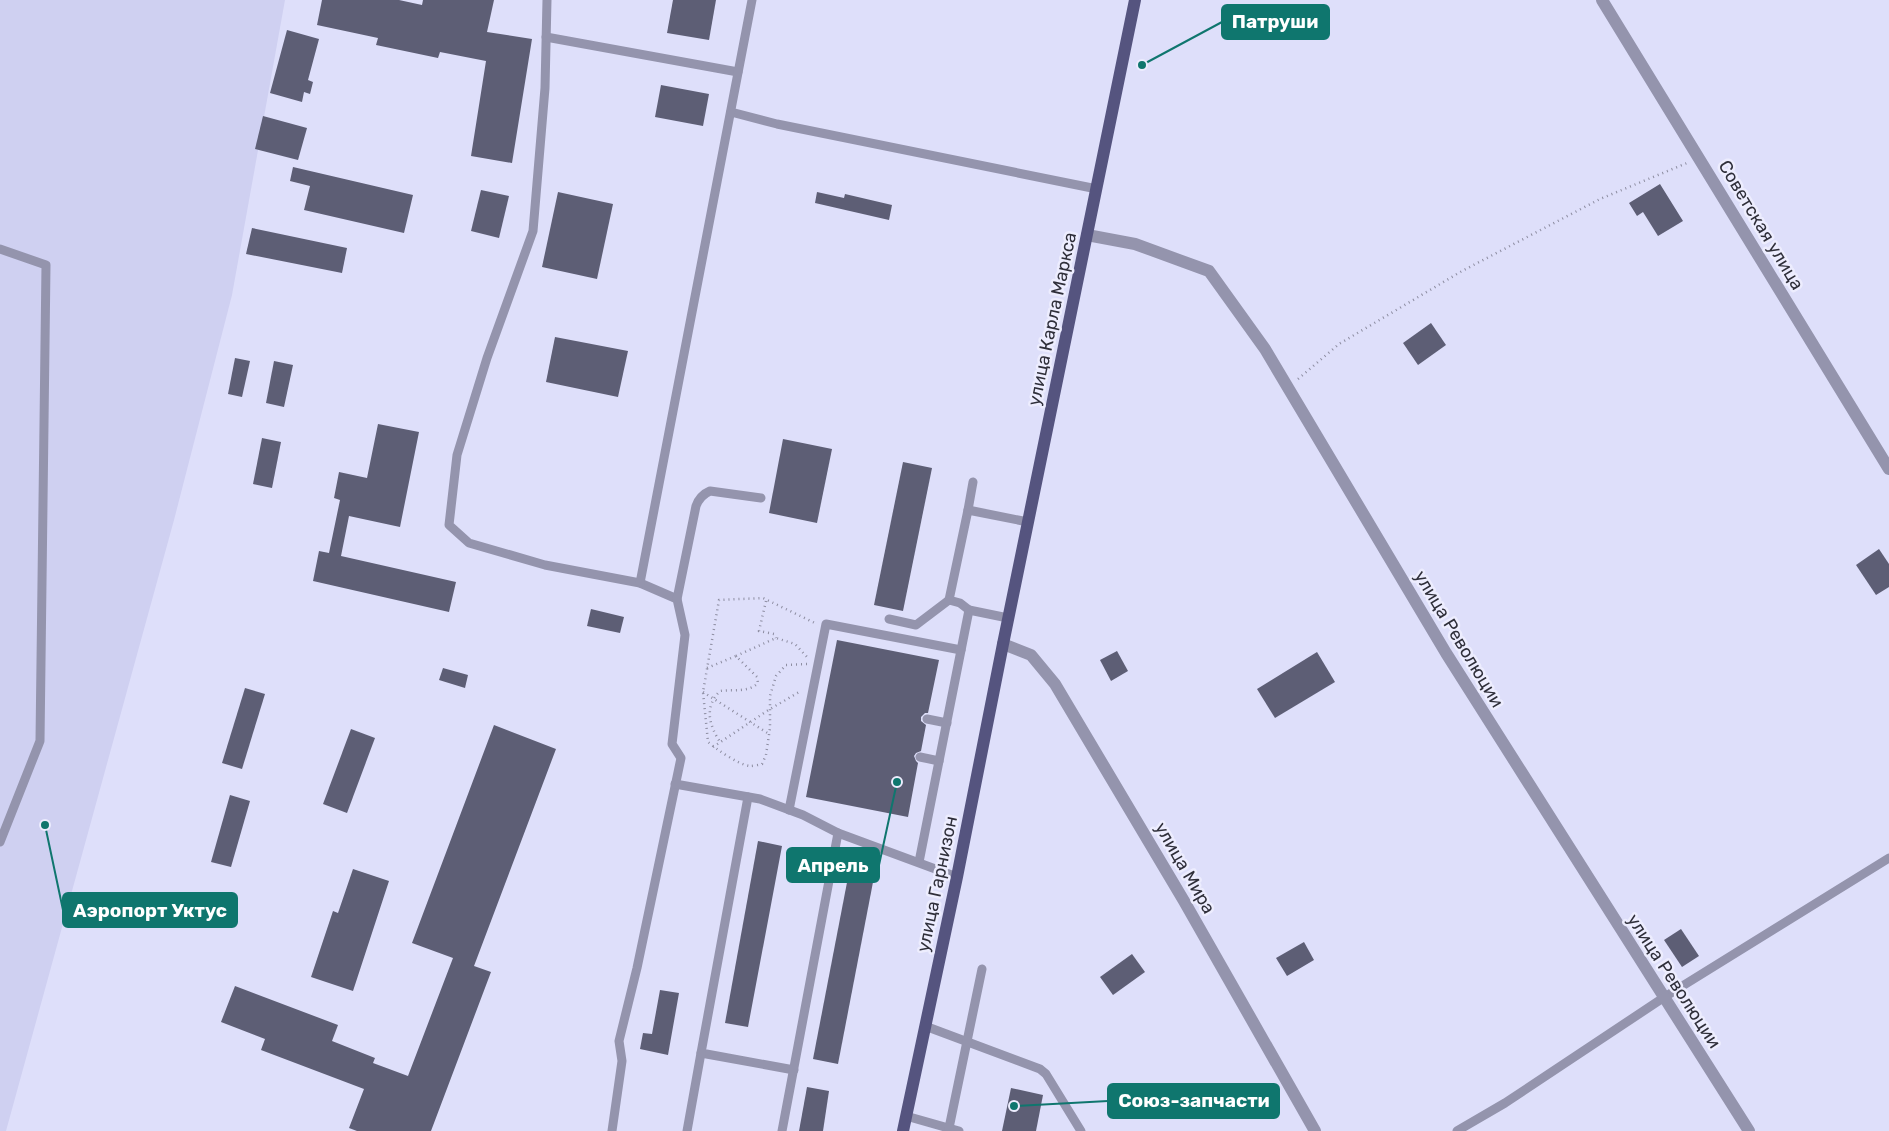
<svg xmlns="http://www.w3.org/2000/svg" width="1889" height="1131" viewBox="0 0 1889 1131" font-family="Rubik,sans-serif">
<rect width="100%" height="100%" fill="#dedffa"/>
<!-- built -->
<polygon fill="#cfd0f1" points="0,0 285,0 232,295 174,520 6,1131 0,1131"/>
<!-- building -->
<g fill="#5d5e75">
<polygon points="322,0 399,0 422,5 423,0 494,0 487,32 532,39 512,163 471,156 486,61 440,52 438,58 376,45 378,38 317,25"/>
<polygon points="673,0 716,0 709,40 667,33"/>
<polygon points="287,30 319,39 308,80 313,82 310,94 304,92 302,102 270,93"/>
<polygon points="661,85 709,94 703,126 655,117"/>
<polygon points="263,116 307,128 298,160 255,149"/>
<polygon points="293,167 413,195 404,233 304,210 310,186 290,181"/>
<polygon points="1660,184 1683,221 1658,236 1643,212 1637,216 1629,203"/>
<polygon points="481,190 509,196 499,238 471,231"/>
<polygon points="558,192 613,204 597,279 542,267"/>
<polygon points="817,192 844,198 845,194 892,205 889,220 815,203"/>
<polygon points="252,228 347,248 342,273 246,254"/>
<polygon points="1431,323 1446,345 1418,365 1403,343"/>
<polygon points="555,337 628,351 618,397 546,382"/>
<polygon points="235,358 250,361 242,397 228,394"/>
<polygon points="274,361 293,365 284,407 266,403"/>
<polygon points="378,424 419,432 400,527 349,516 341,556 456,582 449,612 313,581 319,551 329,553 340,500 334,498 339,472 367,478"/>
<polygon points="262,438 281,442 272,488 253,484"/>
<polygon points="783,439 832,449 817,523 769,513"/>
<polygon points="903,462 932,468 903,611 874,605"/>
<polygon points="1879,549 1889,564 1889,587 1876,595 1856,565"/>
<polygon points="591,609 624,617 620,633 587,626"/>
<polygon points="837,640 939,660 928,713 925,713 921,717 921,721 926,725 921,751 916,753 914,756 916,761 918,763 908,817 806,797"/>
<polygon points="1117,651 1128,671 1111,681 1100,660"/>
<polygon points="1317,652 1335,682 1275,718 1257,689"/>
<polygon points="443,668 468,675 465,688 439,680"/>
<polygon points="245,688 265,694 242,769 222,763"/>
<polygon points="494,725 556,749 474,966 491,972 431,1131 357,1131 349,1128 364,1089 261,1050 265,1039 221,1022 235,986 338,1025 332,1041 375,1058 373,1063 408,1076 453,958 412,943"/>
<polygon points="351,729 375,738 347,813 323,804"/>
<polygon points="230,795 250,801 231,867 211,862"/>
<polygon points="758,841 782,846 748,1027 725,1023"/>
<polygon points="353,869 389,881 353,991 311,977 333,911 338,913"/>
<polygon points="849,872 874,877 838,1064 813,1059"/>
<polygon points="1681,929 1699,956 1682,967 1664,940"/>
<polygon points="1304,942 1314,960 1287,976 1276,958"/>
<polygon points="1132,954 1145,972 1113,995 1100,977"/>
<polygon points="660,990 679,993 668,1055 640,1049 643,1033 652,1034"/>
<polygon points="807,1087 829,1091 823,1131 799,1131"/>
<polygon points="1011,1088 1043,1095 1036,1131 1002,1131"/>
</g>
<g fill="none" stroke-linecap="round" stroke-linejoin="round">
<!-- path -->
<g stroke="#8d8da1" stroke-width="2.5" stroke-dasharray="1 4" stroke-linecap="butt">
<polyline points="1298,379 1339,344 1462,271 1600,199 1687,163"/>
<polyline points="766,601 759,631 774,634 776,638"/>
<polyline points="736,656 776,638 795,644 807,657"/>
<path d="M 807,664 L 786,665 L 776,676 L 770,696 L 770,728 L 766,755 L 762,764 C 758,765 753,766 750,766 C 739,765 716,749 708,742 L 703,692 L 719,600 L 763,598 L 815,623"/>
<path d="M 707,668 L 736,656 L 757,677 L 758,683 C 748,693 733,689 720,691 C 704,707 709,725 720,742"/>
<polyline points="703,692 769,734"/>
<polyline points="713,747 770,709 801,691"/>
</g>
<!-- service -->
<g stroke="#9494ad" stroke-width="9">
<polyline points="547,0 545,88 533,231 487,358 457,455 449,525 469,543 545,565 640,583 677,599 685,635 672,744 681,758 637,968 619,1041 622,1061 612,1131"/>
<polyline points="546,37 738,72"/>
<polyline points="731,112 777,124 1097,189"/>
<polyline points="0,249 46,265 40,741 0,842"/>
<polyline points="968,510 973,482"/>
<polyline points="640,583 752,0"/>
<path d="M 677,599 L 696,506 C 699,498 703,494 710,491 L 761,498"/>
<polyline points="969,610 960,603 949,600 968,510 1028,522"/>
<polyline points="889,619 916,625 949,600"/>
<polyline points="927,719 947,723"/>
<polyline points="920,757 939,761"/>
<polyline points="675,784 760,799 803,815 838,833"/>
<polyline points="748,797 701,1053 794,1070"/>
<polyline points="789,810 826,624 961,650"/>
<polyline points="919,862 969,610 1008,618"/>
<polyline points="925,1026 1040,1069 1046,1074 1081,1131"/>
<polyline points="906,1116 959,1131"/>
<polyline points="949,1128 982,969"/>
<polyline points="687,1131 701,1053"/>
<polyline points="782,1131 838,833 957,877"/>
<polyline points="1457,1131 1505,1103 1663,998 1889,858"/>
</g>
<!-- minor -->
<g stroke="#9494ad" stroke-width="12">
<polyline points="1087,235 1135,244 1209,271 1265,349 1446,653 1749,1131"/>
<polyline points="1003,644 1031,655 1055,684 1184,901 1315,1131"/>
</g>
<!-- tertiary -->
<polyline stroke="#9494ad" stroke-width="12" points="1602,0 1889,469"/>
<!-- primary -->
<polyline stroke="#55547f" stroke-width="12" points="903,1131 957,877 1003,644 1135,0"/>
</g>
<g text-anchor="middle" stroke-width="5" stroke-linejoin="round" paint-order="stroke">
<!-- street labels -->
<g font-size="18" fill="#2f2f3a" stroke="#ededfe">
<text transform="translate(1761 225) rotate(59)" y="6">Советская улица</text>
<text transform="translate(1052 319) rotate(-78)" y="6">улица Карла Маркса</text>
<text transform="translate(1459 639) rotate(59)" y="6">улица Революции</text>
<text transform="translate(1185 868) rotate(60)" y="6">улица Мира</text>
<text transform="translate(937 884) rotate(-78)" y="6">улица Гарнизон</text>
<text transform="translate(1674 981) rotate(57)" y="6">улица Революции</text>
</g>
</g>
<!-- callouts -->
<path fill="none" stroke="#0f766e" stroke-width="2" d="M1142 65L1222 22M897 782L879 865M45 825L63 910M1014 1106L1108 1101"/>
<g fill="#0f766e" stroke="#ededfe" stroke-width="2">
<circle cx="1142" cy="65" r="5"/>
<circle cx="897" cy="782" r="5"/>
<circle cx="45" cy="825" r="5"/>
<circle cx="1014" cy="1106" r="5"/>
</g>
<g fill="#0f766e" stroke="#0f766e" stroke-width="2">
<rect x="1222" y="5" width="107" height="34" rx="5"/>
<rect x="787" y="848" width="92" height="34" rx="5"/>
<rect x="63" y="893" width="174" height="34" rx="5"/>
<rect x="1108" y="1084" width="171" height="34" rx="5"/>
</g>
<g font-size="19" text-anchor="middle" font-weight="bold" fill="#fff">
<text x="1275" y="28">Патруши</text>
<text x="833" y="872">Апрель</text>
<text x="150" y="917">Аэропорт Уктус</text>
<text x="1194" y="1107">Союз-запчасти</text>
</g>
</svg>
